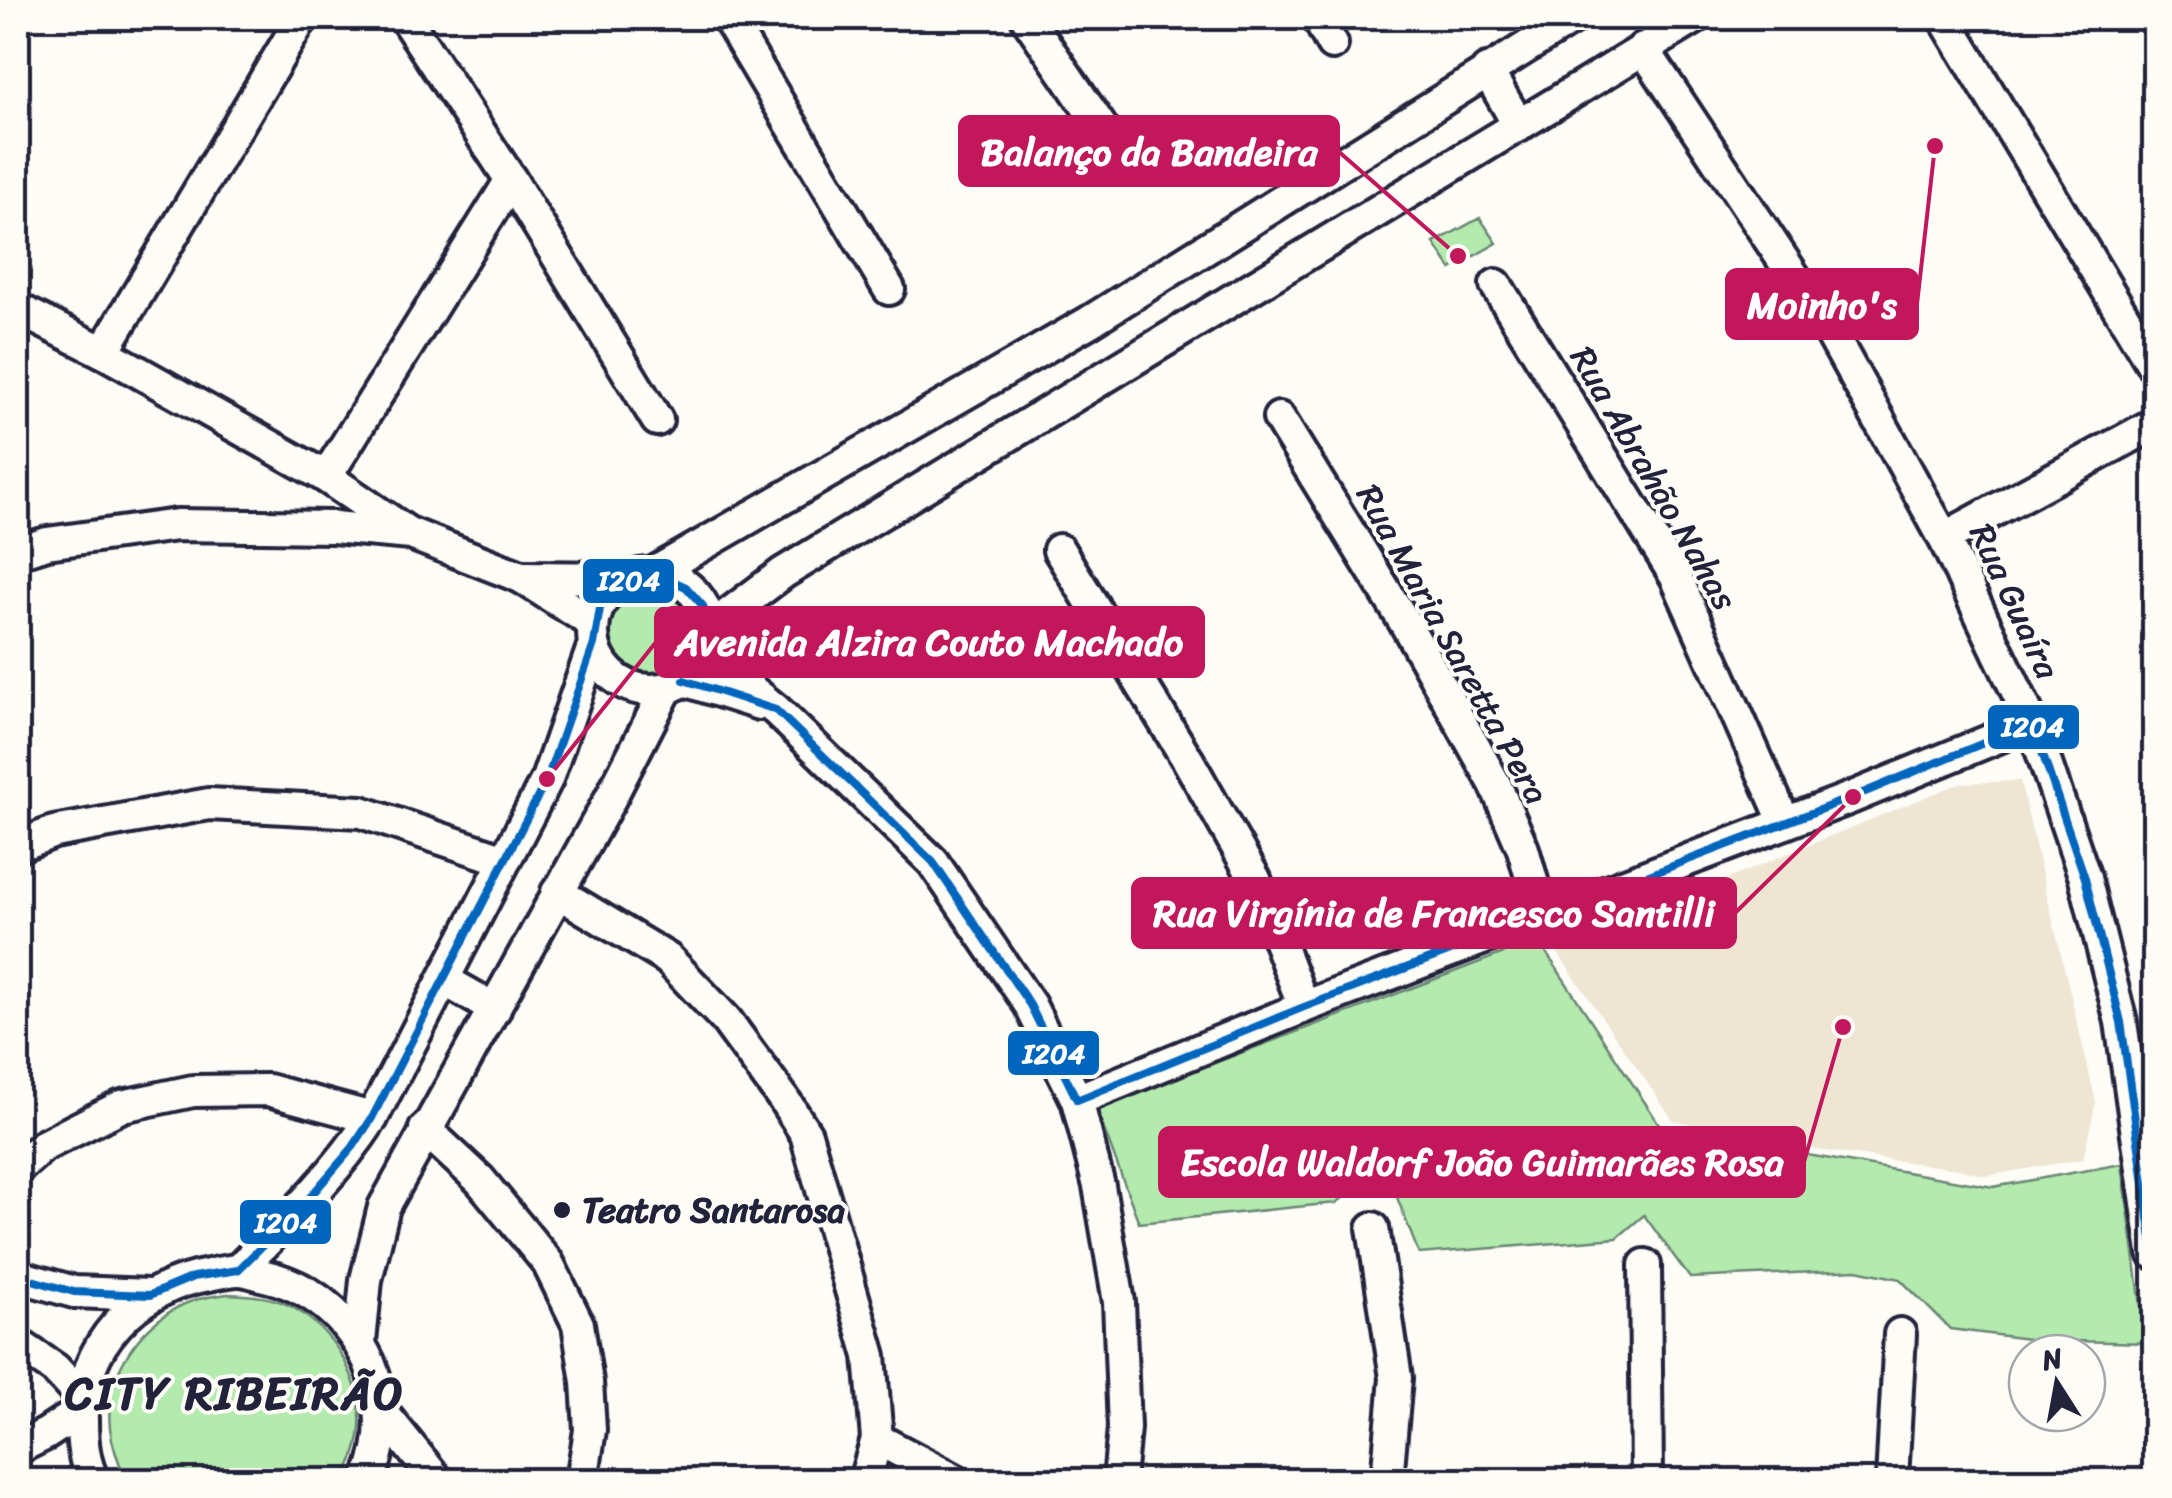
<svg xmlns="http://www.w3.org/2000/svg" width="2172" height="1498" viewBox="0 0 2172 1498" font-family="Sriracha,sans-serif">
<rect width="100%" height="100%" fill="#fdfcf7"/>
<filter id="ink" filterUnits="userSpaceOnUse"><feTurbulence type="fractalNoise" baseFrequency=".01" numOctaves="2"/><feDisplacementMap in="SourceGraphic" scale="20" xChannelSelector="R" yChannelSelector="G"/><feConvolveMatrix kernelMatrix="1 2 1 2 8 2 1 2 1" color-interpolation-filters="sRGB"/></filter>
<g filter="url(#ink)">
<!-- built -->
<polygon fill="#eee5d3" points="2020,781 2096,1102 2083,1159 1986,1176 1959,1169 1796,1147 1673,1120 1557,952 1763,864 1960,783"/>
<!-- green -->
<g fill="#b3eaad" stroke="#6a8674" stroke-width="2.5">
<polygon points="1480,218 1497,243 1451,269 1434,243"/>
<circle cx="649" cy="632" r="46"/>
<polygon points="1538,940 1663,1130 1993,1187 2122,1164 2146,1343 2036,1340 1950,1329 1900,1279 1857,1270 1690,1278 1644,1215 1617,1238 1419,1254 1395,1192 1361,1185 1336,1203 1139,1223 1096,1108"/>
<path d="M 227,1294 C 250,1295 273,1296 294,1308 C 352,1342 382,1421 342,1480 L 127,1480 C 119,1464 112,1447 110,1428 C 104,1373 143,1317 195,1300 C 205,1297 216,1296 227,1294 Z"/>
</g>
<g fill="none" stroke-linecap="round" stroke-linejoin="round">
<!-- minor casing -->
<g stroke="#22223b" stroke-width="38">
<g id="minor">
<polyline points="405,18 511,180 657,420"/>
<polyline points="728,18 889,289"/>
<polyline points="1027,18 1123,159"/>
<polyline points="1318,18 1332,44"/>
<polyline points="1944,18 2154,367"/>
<polyline points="1643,48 1830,331 1944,538 2032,723 2085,878 2121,1022 2154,1253"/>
<polyline points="1487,70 1519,126"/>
<polyline points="1496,285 1676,577 1785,823"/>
<polyline points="18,309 103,352 326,477 408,533"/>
<polyline points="103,352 302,18"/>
<polyline points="1279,418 1407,626 1495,784 1523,849 1542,916"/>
<polyline points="326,477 511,180"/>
<polyline points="1944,538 2154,424"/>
<polyline points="1059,550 1189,762 1255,879 1304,1007"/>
<polyline points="18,552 47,543 177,525 333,527 411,534 521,577 593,623"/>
<polyline points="652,574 1089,322 1573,18"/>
<circle cx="651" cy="632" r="58"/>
<polyline points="521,577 631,578"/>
<polyline points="709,629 783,573 1695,18"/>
<polyline points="706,653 776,710 933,862 1030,1005 1077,1100 1099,1186 1119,1302 1124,1428 1119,1480"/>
<polyline points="684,680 759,704"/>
<polyline points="18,846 54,832 209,804 361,812 505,860"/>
<polyline points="557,892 668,959 726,1020 783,1098 806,1134 870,1356 877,1439 865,1480"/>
<polyline points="444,980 495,1009"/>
<polyline points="1077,1100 1304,1007 1853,797 2032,723"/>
<polyline points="425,1129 480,1180 548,1263 578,1324 587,1382 590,1430 582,1480"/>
<polyline points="18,1168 43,1146 122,1106 193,1091 268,1090 372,1118"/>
<polyline points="1373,1228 1396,1378 1387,1480"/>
<polyline points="1645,1265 1647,1480"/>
<path d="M 238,1270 C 286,1222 335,1175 372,1118 L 547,779 L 594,644"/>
<polyline points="18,1276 74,1292 150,1295"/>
<polyline points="360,1342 366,1280 384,1207 609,801 667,688"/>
<polyline points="18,1344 55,1369 81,1397"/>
<polyline points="382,1412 437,1480"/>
<polyline points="877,1439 955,1480"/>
<polyline points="18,1448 46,1434 81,1411"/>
<path d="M 93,1480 C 84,1461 82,1443 82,1421 C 79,1346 136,1287 209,1275 C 218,1273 230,1270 239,1270 C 246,1270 254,1273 261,1275 C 310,1285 348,1317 369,1362 C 385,1399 385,1444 368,1480"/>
<polyline points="1892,1480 1900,1334"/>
</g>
</g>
<!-- minor -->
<use href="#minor" stroke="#fdfcf7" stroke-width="30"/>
<!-- bus-1 casing -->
<g stroke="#fdfcf7" stroke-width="15">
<g id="bus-1">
<polyline points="684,680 776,710 933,862 1030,1005 1077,1100 1304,1007 1853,797 2032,723 2085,878 2121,1022 2154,1253"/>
<polyline points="18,1276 74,1292 150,1295 193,1277 238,1270 304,1204 353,1147 372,1118 547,779 594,644 600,608 616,586 639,576 664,577 686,587 703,606 709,631 701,662"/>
</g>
</g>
<!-- bus-1 -->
<use href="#bus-1" stroke="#0065bd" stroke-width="8"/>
</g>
</g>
<!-- markers -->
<circle fill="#22223b" stroke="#fdfcf7" stroke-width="4" cx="562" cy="1210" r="10"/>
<g text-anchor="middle" stroke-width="8" stroke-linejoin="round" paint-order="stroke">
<!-- street labels -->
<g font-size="35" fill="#22223b" stroke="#fdfcf7">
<text transform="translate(1654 478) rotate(60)" y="12">Rua Abrahão Nahas</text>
<text transform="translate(2015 601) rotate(65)" y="12">Rua Guaíra</text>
<text transform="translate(1453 644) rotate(61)" y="12">Rua Maria Saretta Pera</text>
</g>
<!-- poi labels -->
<g font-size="35" font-weight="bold" fill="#22223b" stroke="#fdfcf7" text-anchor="start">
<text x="582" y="1222">Teatro Santarosa</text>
</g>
<!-- district labels -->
<g font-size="45" font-weight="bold" letter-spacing="2.5" fill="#22223b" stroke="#fdfcf7">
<text x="235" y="1409">CITY RIBEIRÃO</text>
</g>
</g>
<!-- callouts -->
<path fill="none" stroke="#c2185b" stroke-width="4" d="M1458 256L1338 151M1935 146L1917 304M547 779L656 642M1853 797L1735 913M1843 1027L1804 1162"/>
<g fill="#c2185b" stroke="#fdfcf7" stroke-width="4">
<circle cx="1458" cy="256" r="10"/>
<circle cx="1935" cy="146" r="10"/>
<circle cx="547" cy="779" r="10"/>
<circle cx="1853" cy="797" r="10"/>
<circle cx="1843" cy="1027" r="10"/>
</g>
<g fill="#c2185b" stroke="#c2185b" stroke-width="4">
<rect x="960" y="117" width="378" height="68" rx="10"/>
<rect x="1727" y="270" width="190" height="68" rx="10"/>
<rect x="656" y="608" width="547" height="68" rx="10"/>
<rect x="1133" y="879" width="602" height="68" rx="10"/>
<rect x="1160" y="1128" width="644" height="68" rx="10"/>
</g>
<g font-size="38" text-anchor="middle" font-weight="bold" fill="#fff">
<text x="1149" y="165">Balanço da Bandeira</text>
<text x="1822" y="318">Moinho's</text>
<text x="929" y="655">Avenida Alzira Couto Machado</text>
<text x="1434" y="926">Rua Virgínia de Francesco Santilli</text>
<text x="1482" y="1175">Escola Waldorf João Guimarães Rosa</text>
</g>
<g stroke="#fdfcf7" stroke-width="4">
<rect x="581" y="557" width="95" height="48" rx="10" fill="#0065bd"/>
<rect x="1986" y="703" width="95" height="48" rx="10" fill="#0065bd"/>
<rect x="1006" y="1029" width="95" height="48" rx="10" fill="#0065bd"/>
<rect x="238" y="1198" width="95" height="48" rx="10" fill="#0065bd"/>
</g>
<g font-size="28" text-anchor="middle" font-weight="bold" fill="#fff">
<text x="629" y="590">I204</text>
<text x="2033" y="736">I204</text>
<text x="1054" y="1063">I204</text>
<text x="286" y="1232">I204</text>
</g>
<!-- margin -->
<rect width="2172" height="1498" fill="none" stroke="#fdfcf7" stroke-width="60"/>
<rect x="30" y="30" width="2112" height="1438" fill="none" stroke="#22223b" stroke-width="4" filter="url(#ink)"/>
<!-- north arrow -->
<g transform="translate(2057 1383) rotate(349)"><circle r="48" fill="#fdfcf7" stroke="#a5a5ac" stroke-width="2.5"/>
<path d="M0-8L18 38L0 25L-18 38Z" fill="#22223b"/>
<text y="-15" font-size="28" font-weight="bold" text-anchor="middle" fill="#22223b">N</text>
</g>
</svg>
